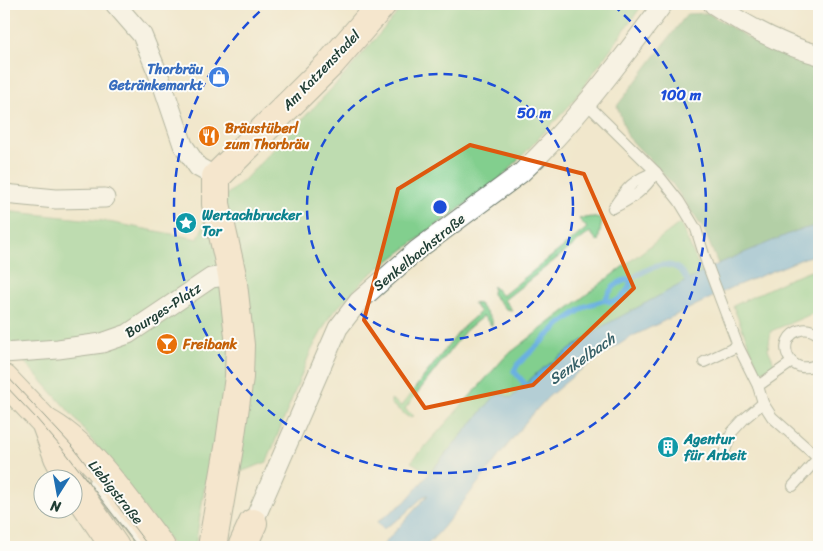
<svg xmlns="http://www.w3.org/2000/svg" width="823" height="551" viewBox="0 0 823 551" font-family="Sriracha,sans-serif">
<rect width="100%" height="100%" fill="#fdfcf7"/>
<filter id="ink" filterUnits="userSpaceOnUse"><feTurbulence type="fractalNoise" baseFrequency=".02" numOctaves="2"/><feDisplacementMap in="SourceGraphic" scale="10" xChannelSelector="R" yChannelSelector="G"/><feConvolveMatrix kernelMatrix="1 2 1 2 8 2 1 2 1" color-interpolation-filters="sRGB"/></filter>
<filter id="wash" filterUnits="userSpaceOnUse"><feTurbulence type="fractalNoise" baseFrequency=".0096" numOctaves="4" result="noise"/><feDisplacementMap in="SourceGraphic" scale="20" xChannelSelector="R" yChannelSelector="G"/><feGaussianBlur stdDeviation="1.12" result="paint"/><feColorMatrix in="noise" values="0 0 0 0 0 0 0 0 0 0 0 0 0 0 0 0 0 1.4 0 .05"/><feComposite in="paint" operator="in"/></filter>
<g filter="url(#wash)">
<rect width="100%" height="100%" fill="#f1e7cc"/>
<!-- green -->
<g fill="#82cf8e" stroke="#508661">
<polygon points="405,4 643,4 571,104 502,177 367,277 330,316 310,353 267,462 205,485 195,547 174,547 74,417 4,339 4,211 103,221 198,239 210,209 245,179 341,79"/>
<polygon points="591,217 600,219 602,221 598,242 590,232 504,300 512,310 506,309 492,294 493,286 502,296 587,228 579,219"/>
<polygon points="680,223 702,273 633,310 511,399 502,394 495,396 429,473 411,462 506,356"/>
<polygon points="819,268 819,311 771,331 768,349 775,365 760,372 733,306 789,279"/>
<polygon points="473,303 479,304 492,320 492,326 483,316 465,331 405,409 414,416 408,417 391,404 391,399 401,406 462,328 480,312"/>
</g>
<!-- forest -->
<polygon fill="#69b279" stroke="#447856" points="708,13 749,38 790,59 819,67 819,225 796,231 718,264 704,230 671,182 628,137 617,106 687,14"/>
<!-- water -->
<polygon fill="#6bb0e1" stroke="#45768a" points="819,225 819,254 807,257 733,287 629,338 578,372 548,397 528,419 442,529 425,547 381,547 428,495 424,496 400,518 383,529 377,522 405,502 495,396 502,394 511,398 538,372 605,325 718,264 796,231"/>
<g fill="none" stroke-linecap="round" stroke-linejoin="round">
<!-- stream -->
<g stroke="#6bb0e1" stroke-width="5.5">
<path d="M 605,300 C 611,288 617,281 631,279"/>
<path d="M 530,390 L 514,371 L 518,364 L 560,324 L 586,306 L 605,300 L 612,302 L 620,299 L 629,288 L 631,279 C 645,270 668,256 683,273 C 686,277 688,284 690,288"/>
</g>
</g>
</g>
<g filter="url(#ink)">
<g fill="none" stroke-linecap="round" stroke-linejoin="round">
<!-- lane casing -->
<g stroke="#687869" stroke-width="12">
<g id="lane">
<polyline points="586,103 656,172 679,201 696,229 707,264 738,346 758,386 763,403 772,417 818,458 793,486"/>
<path d="M 656,172 C 645,190 632,199 613,208 C 625,190 634,178 656,172 Z"/>
<path d="M 819,335 C 814,331 808,328 801,330 C 773,337 788,381 819,363"/>
<polyline points="704,362 738,346"/>
<polyline points="758,386 792,362"/>
<polyline points="723,456 732,432 744,419 763,403"/>
<polyline points="94,482 144,547"/>
</g>
</g>
<!-- street casing -->
<g stroke="#687869" stroke-width="21">
<g id="street">
<polyline points="115,4 142,35 163,86 183,145 198,167 216,177"/>
<path d="M 713,4 C 746,26 781,45 819,55"/>
<polyline points="4,194 56,199 105,198"/>
<polyline points="4,353 58,349 102,343 128,334 211,278 232,275"/>
<path d="M 253,523 L 338,328 L 358,302 L 417,250 L 521,173 C 575,123 619,63 663,4"/>
</g>
</g>
<!-- secondary casing -->
<g stroke="#687869" stroke-width="30">
<g id="secondary">
<polyline points="4,379 45,422 58,457 69,478"/>
<path d="M 45,422 C 90,445 130,508 161,547"/>
<polyline points="72,484 115,547"/>
<polyline points="212,547 230,442 239,377 240,345 232,275 216,204 216,177 331,63 382,4"/>
<polyline points="242,547 253,523"/>
</g>
</g>
<!-- lane -->
<use href="#lane" stroke="#fff" stroke-width="10"/>
<!-- street -->
<use href="#street" stroke="#fff" stroke-width="19"/>
<!-- secondary -->
<use href="#secondary" stroke="#fbe5cf" stroke-width="28"/>
<!-- tram -->
<g stroke="#1f3d34" stroke-width="1">
<polyline points="4,373 73,447 149,547"/>
<polyline points="4,384 36,418 66,453 138,547"/>
</g>
</g>
</g>
<!-- marked area -->
<path d="M0 0H823V551H0ZM 470,145 L 584,174 L 634,288 L 533,385 L 425,408 L 364,320 L 398,189 Z" fill="#f1e7cc" fill-opacity=".55" fill-rule="evenodd"/>
<path fill="none" stroke="#de580e" stroke-width="4" stroke-linejoin="round" d="M 470,145 L 584,174 L 634,288 L 533,385 L 425,408 L 364,320 L 398,189 Z"/>
<!-- distance rings -->
<g fill="none" stroke="#1d4ed8" stroke-width="2.5" stroke-dasharray="9 6">
<circle cx="440" cy="207" r="133"/>
<path d="M613 5A266 266 0 1 1 267 5"/>
</g>
<!-- icons -->
<defs>
<g id="shop-disc" transform="scale(1.125)"><circle r="9.5" fill="#3f7fe0" stroke="#fdfcf7"/><path d="M-5-2.5h2.3a2.7 3.5 0 0 1 5.4 0H5L5.5 6h-11ZM-1.5-2.5h3a1.5 2.3 0 0 0-3 0Z" fill="#fff"/></g>
<g id="restaurant-disc" transform="scale(1.125)"><circle r="9.5" fill="#e8710a" stroke="#fdfcf7"/><path d="M-5-6h1v4h1v-4h1v4h1v-4h1v5L-1.5 .5V6h-2V.5L-5-1ZM5-6V6H3V1.5H1.5Q1.5-4 5-6Z" fill="#fff"/></g>
<g id="sight-disc" transform="scale(1.125)"><circle r="9.5" fill="#0f9aa8" stroke="#fdfcf7"/><path d="M0-6L1.8-2.2L6-1.7L2.9 1.2L3.7 5.4L0 3.3L-3.7 5.4L-2.9 1.2L-6-1.7L-1.8-2.2Z" fill="#fff"/></g>
<g id="bar-disc" transform="scale(1.125)"><circle r="9.5" fill="#e8710a" stroke="#fdfcf7"/><path d="M-6-5H6L.8 .8V4.5H3.5V6h-7V4.5H-.8V.8Z" fill="#fff"/></g>
<g id="building-disc" transform="scale(1.125)"><circle r="9.5" fill="#0f9aa8" stroke="#fdfcf7"/><path d="M-4-6H4V6H1V3H-1V6H-4ZM-2.5-4.3h1.7v1.8h-1.7ZM.8-4.3h1.7v1.8H.8ZM-2.5-1h1.7V.8h-1.7ZM.8-1h1.7V.8H.8Z" fill="#fff"/></g>
</defs>
<g fill-rule="evenodd">
<use href="#shop-disc" x="219" y="77"/>
<use href="#restaurant-disc" x="209" y="136"/>
<use href="#sight-disc" x="186" y="223"/>
<use href="#bar-disc" x="167" y="344"/>
<use href="#building-disc" x="668" y="447"/>
</g>
<g text-anchor="middle" stroke-width="4" stroke-linejoin="round" paint-order="stroke">
<!-- shop labels -->
<g font-size="14" font-weight="bold" fill="#366cbe" stroke="#fdfcf7" text-anchor="end">
<text x="203" y="74">Thorbräu<tspan x="203" dy="16">Getränkemarkt</tspan></text>
</g>
<!-- street labels -->
<g font-size="14" fill="#1f3d34" stroke="#fdfcf7">
<text transform="translate(321 70) rotate(-46)" y="5">Am Katzenstadel</text>
<text transform="translate(419 252) rotate(-39)" y="5">Senkelbachstraße</text>
<text transform="translate(163 310) rotate(-33)" y="5">Bourges-Platz</text>
<text transform="translate(116 492) rotate(51)" y="5">Liebigstraße</text>
</g>
<!-- food labels -->
<g font-size="14" font-weight="bold" fill="#c56008" stroke="#fdfcf7" text-anchor="start">
<text x="225" y="133">Bräustüberl<tspan x="225" dy="16">zum Thorbräu</tspan></text>
<text x="183" y="349">Freibank</text>
</g>
<!-- culture labels -->
<g font-size="14" font-weight="bold" fill="#0d838f" stroke="#fdfcf7" text-anchor="start">
<text x="202" y="220">Wertachbrucker<tspan x="202" dy="16">Tor</tspan></text>
<text x="684" y="444">Agentur<tspan x="684" dy="16">für Arbeit</tspan></text>
</g>
<!-- water labels -->
<g font-size="15" font-style="italic" fill="#366068" stroke="#fdfcf7">
<text transform="translate(582 359) rotate(-35)" y="5">Senkelbach</text>
</g>
</g>
<circle cx="440" cy="207" r="8" fill="#1d4ed8" stroke="#fdfcf7" stroke-width="2.5"/>
<g font-size="15" text-anchor="middle" font-weight="bold" fill="#1d4ed8" stroke="#fdfcf7" stroke-width="4" stroke-linejoin="round" paint-order="stroke">
<text x="681" y="100">100 m</text>
<text x="534" y="118">50 m</text>
</g>
<!-- margin -->
<rect width="823" height="551" fill="none" stroke="#fdfcf7" stroke-width="20"/>
<!-- north arrow -->
<g transform="translate(58 494) rotate(191)"><circle r="24" fill="#fdfcf7" stroke="#a4b0a9"/>
<path d="M0-4L9 19L0 12L-9 19Z" fill="#1f6fb2"/>
<text y="-8" font-size="14" font-weight="bold" text-anchor="middle" fill="#1f3d34">N</text>
</g>
</svg>
